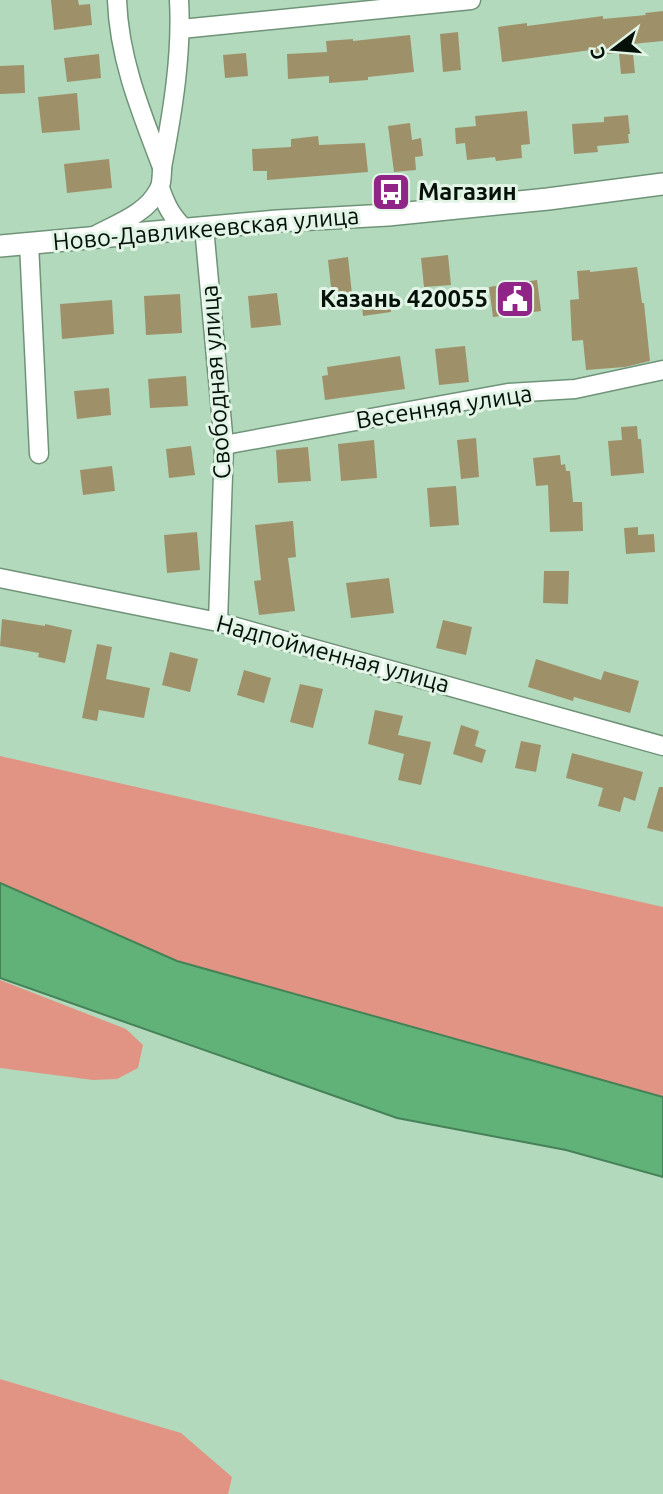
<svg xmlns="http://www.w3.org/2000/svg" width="663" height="1494" viewBox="0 0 663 1494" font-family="Ubuntu,sans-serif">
<rect width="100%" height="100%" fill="#b3d9bc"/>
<!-- green -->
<g fill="#e29484">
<polygon points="0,756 663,907 663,1097 177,961 0,883"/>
<polygon points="0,980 126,1029 143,1045 138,1068 117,1079 93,1080 0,1068"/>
<polygon points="0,1379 181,1433 232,1477 228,1494 0,1494"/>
</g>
<!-- water -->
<polygon fill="#61b279" stroke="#458257" stroke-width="2" points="0,883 177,961 663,1097 663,1177 566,1150 397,1118 0,978"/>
<!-- building -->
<g fill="#9e9169">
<polygon points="51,0 78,0 79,5 90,4 92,25 54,30"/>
<polygon points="663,11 663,41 632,44 635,73 621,74 619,53 592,55 591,50 502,62 498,27 527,23 527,26 603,16 603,19 646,15 645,13"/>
<polygon points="458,32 461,70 443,72 440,34"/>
<polygon points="410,35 414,72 368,77 368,80 329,83 329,76 288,79 287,54 327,52 326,41 353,39 353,41"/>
<polygon points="246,53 248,76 225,78 223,55"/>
<polygon points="99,54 101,78 67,82 64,58"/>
<polygon points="24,65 25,93 0,94 0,66"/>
<polygon points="77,93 80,130 42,133 38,97"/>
<polygon points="527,111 530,144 521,145 522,158 496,161 495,157 467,160 465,143 456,144 455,128 476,126 475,116"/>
<polygon points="628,115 630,134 628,134 629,143 597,146 598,152 574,154 572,124 604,122 604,117"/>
<polygon points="410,123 412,140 421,138 423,156 415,157 416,170 394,172 388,126"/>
<polygon points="318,136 319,145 365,143 368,172 267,180 267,171 253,171 252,149 291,147 291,139"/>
<polygon points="109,159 112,188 67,193 64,164"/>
<polygon points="448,255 451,285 424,287 421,258"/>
<polygon points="348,257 352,294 332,296 328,260"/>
<polygon points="637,267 642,303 644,303 650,361 625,367 586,370 583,340 572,341 570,300 579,299 577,271 590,270 590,272"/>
<polygon points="537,280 541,311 493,317 489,287"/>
<polygon points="390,292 391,312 363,316 361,295"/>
<polygon points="277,293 281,325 251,328 248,296"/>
<polygon points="180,294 182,333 146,335 144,296"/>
<polygon points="112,300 114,334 62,339 60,304"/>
<polygon points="465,346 469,382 439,385 435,349"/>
<polygon points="400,356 405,389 325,400 322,376 328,375 327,367"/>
<polygon points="186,376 188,406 150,408 148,379"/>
<polygon points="109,388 111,415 77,419 74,391"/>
<polygon points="637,426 638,439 641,439 644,473 611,476 608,441 622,440 621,427"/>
<polygon points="476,438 479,477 461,479 457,440"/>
<polygon points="374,440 377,478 341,481 338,444"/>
<polygon points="191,446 195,475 169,478 166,449"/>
<polygon points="308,447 311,481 278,483 276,450"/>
<polygon points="560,455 561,465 565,464 566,471 570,471 573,502 582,502 583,531 550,532 548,485 536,486 533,458"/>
<polygon points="112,466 115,491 83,495 80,470"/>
<polygon points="456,486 459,525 430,527 427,488"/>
<polygon points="293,521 296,557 288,558 295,611 259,615 254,581 261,580 255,525"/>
<polygon points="638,527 638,535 654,534 655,552 626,554 624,528"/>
<polygon points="197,532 200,570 167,573 164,535"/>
<polygon points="544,571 569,571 568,604 543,603"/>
<polygon points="389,578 394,613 351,618 346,583"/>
<polygon points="2,619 45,626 45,624 72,630 65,663 38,657 39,653 0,646"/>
<polygon points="443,620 472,627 466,655 436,648"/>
<polygon points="97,644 112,647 106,679 150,688 144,718 99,710 97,721 82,718"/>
<polygon points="170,652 198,659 190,692 162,685"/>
<polygon points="536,659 601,680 604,671 639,681 630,713 574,697 573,701 528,687"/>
<polygon points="244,670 271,678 264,703 237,695"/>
<polygon points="300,684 323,689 313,728 290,722"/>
<polygon points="375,710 403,716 398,735 431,742 421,785 398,780 404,754 368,744"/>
<polygon points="461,725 479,731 475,746 486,750 482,763 453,754"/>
<polygon points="521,741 541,745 536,772 515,768"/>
<polygon points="572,753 643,772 635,801 624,797 620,812 598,806 603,788 566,778"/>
<polygon points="659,787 663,787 663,832 647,828"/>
</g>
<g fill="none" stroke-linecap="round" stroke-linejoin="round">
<!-- minor casing -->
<g stroke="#6f9378" stroke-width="21">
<g id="minor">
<path d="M 117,0 C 119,59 141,112 162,167"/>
<polyline points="181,29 471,0"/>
<path d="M 160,188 C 166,205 171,216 185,229"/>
<polyline points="204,227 224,445 218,622"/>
<path d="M 94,236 C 116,224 147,214 159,189 C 163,182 161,170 163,162 C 173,109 182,54 179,0"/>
<polyline points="29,243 39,454"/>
<polyline points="224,445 508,393 575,389 663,370"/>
<polyline points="0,578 218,622 663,746"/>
</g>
</g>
<!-- tertiary casing -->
<g stroke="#6f9378" stroke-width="24">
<polyline id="tertiary" points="0,246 277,221 388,215 548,199 663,184"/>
</g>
<!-- minor -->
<use href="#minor" stroke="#fff" stroke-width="18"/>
<!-- tertiary -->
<use href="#tertiary" stroke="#fff" stroke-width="21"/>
</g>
<!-- icons -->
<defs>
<g id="bus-square" transform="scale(2.0125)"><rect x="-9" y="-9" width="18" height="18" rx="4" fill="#902487" stroke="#e1f4e5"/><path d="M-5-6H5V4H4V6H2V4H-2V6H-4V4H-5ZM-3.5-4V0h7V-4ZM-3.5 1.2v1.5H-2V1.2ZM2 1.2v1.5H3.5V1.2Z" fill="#fff"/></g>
<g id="civic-square" transform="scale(2.0125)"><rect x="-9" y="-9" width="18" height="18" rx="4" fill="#902487" stroke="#e1f4e5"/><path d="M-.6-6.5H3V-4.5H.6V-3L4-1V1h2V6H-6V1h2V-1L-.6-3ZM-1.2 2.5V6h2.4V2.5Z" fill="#fff"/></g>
</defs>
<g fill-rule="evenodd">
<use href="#bus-square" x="391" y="192"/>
<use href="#civic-square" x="515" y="299"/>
</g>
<g text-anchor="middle" stroke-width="6" stroke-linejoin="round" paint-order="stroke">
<!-- poi labels -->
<g font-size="24" font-weight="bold" fill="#051108" stroke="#e1f4e5" text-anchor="start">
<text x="418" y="200">Магазин</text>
<text x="488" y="307" text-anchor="end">Казань 420055</text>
</g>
<!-- street labels -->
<g font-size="24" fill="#051108" stroke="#e1f4e5">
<text transform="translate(206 229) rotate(-5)" y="8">Ново-Давликеевская улица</text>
<text transform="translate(216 382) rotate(-94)" y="8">Свободная улица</text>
<text transform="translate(444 407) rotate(-9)" y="8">Весенняя улица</text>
<text transform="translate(333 654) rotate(15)" y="8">Надпойменная улица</text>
</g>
</g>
<!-- north arrow -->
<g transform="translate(614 49) rotate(254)" stroke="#e1f4e5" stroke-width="5" paint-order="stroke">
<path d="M0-5L12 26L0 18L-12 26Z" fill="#051108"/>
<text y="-10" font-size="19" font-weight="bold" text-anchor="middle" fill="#051108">С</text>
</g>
</svg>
